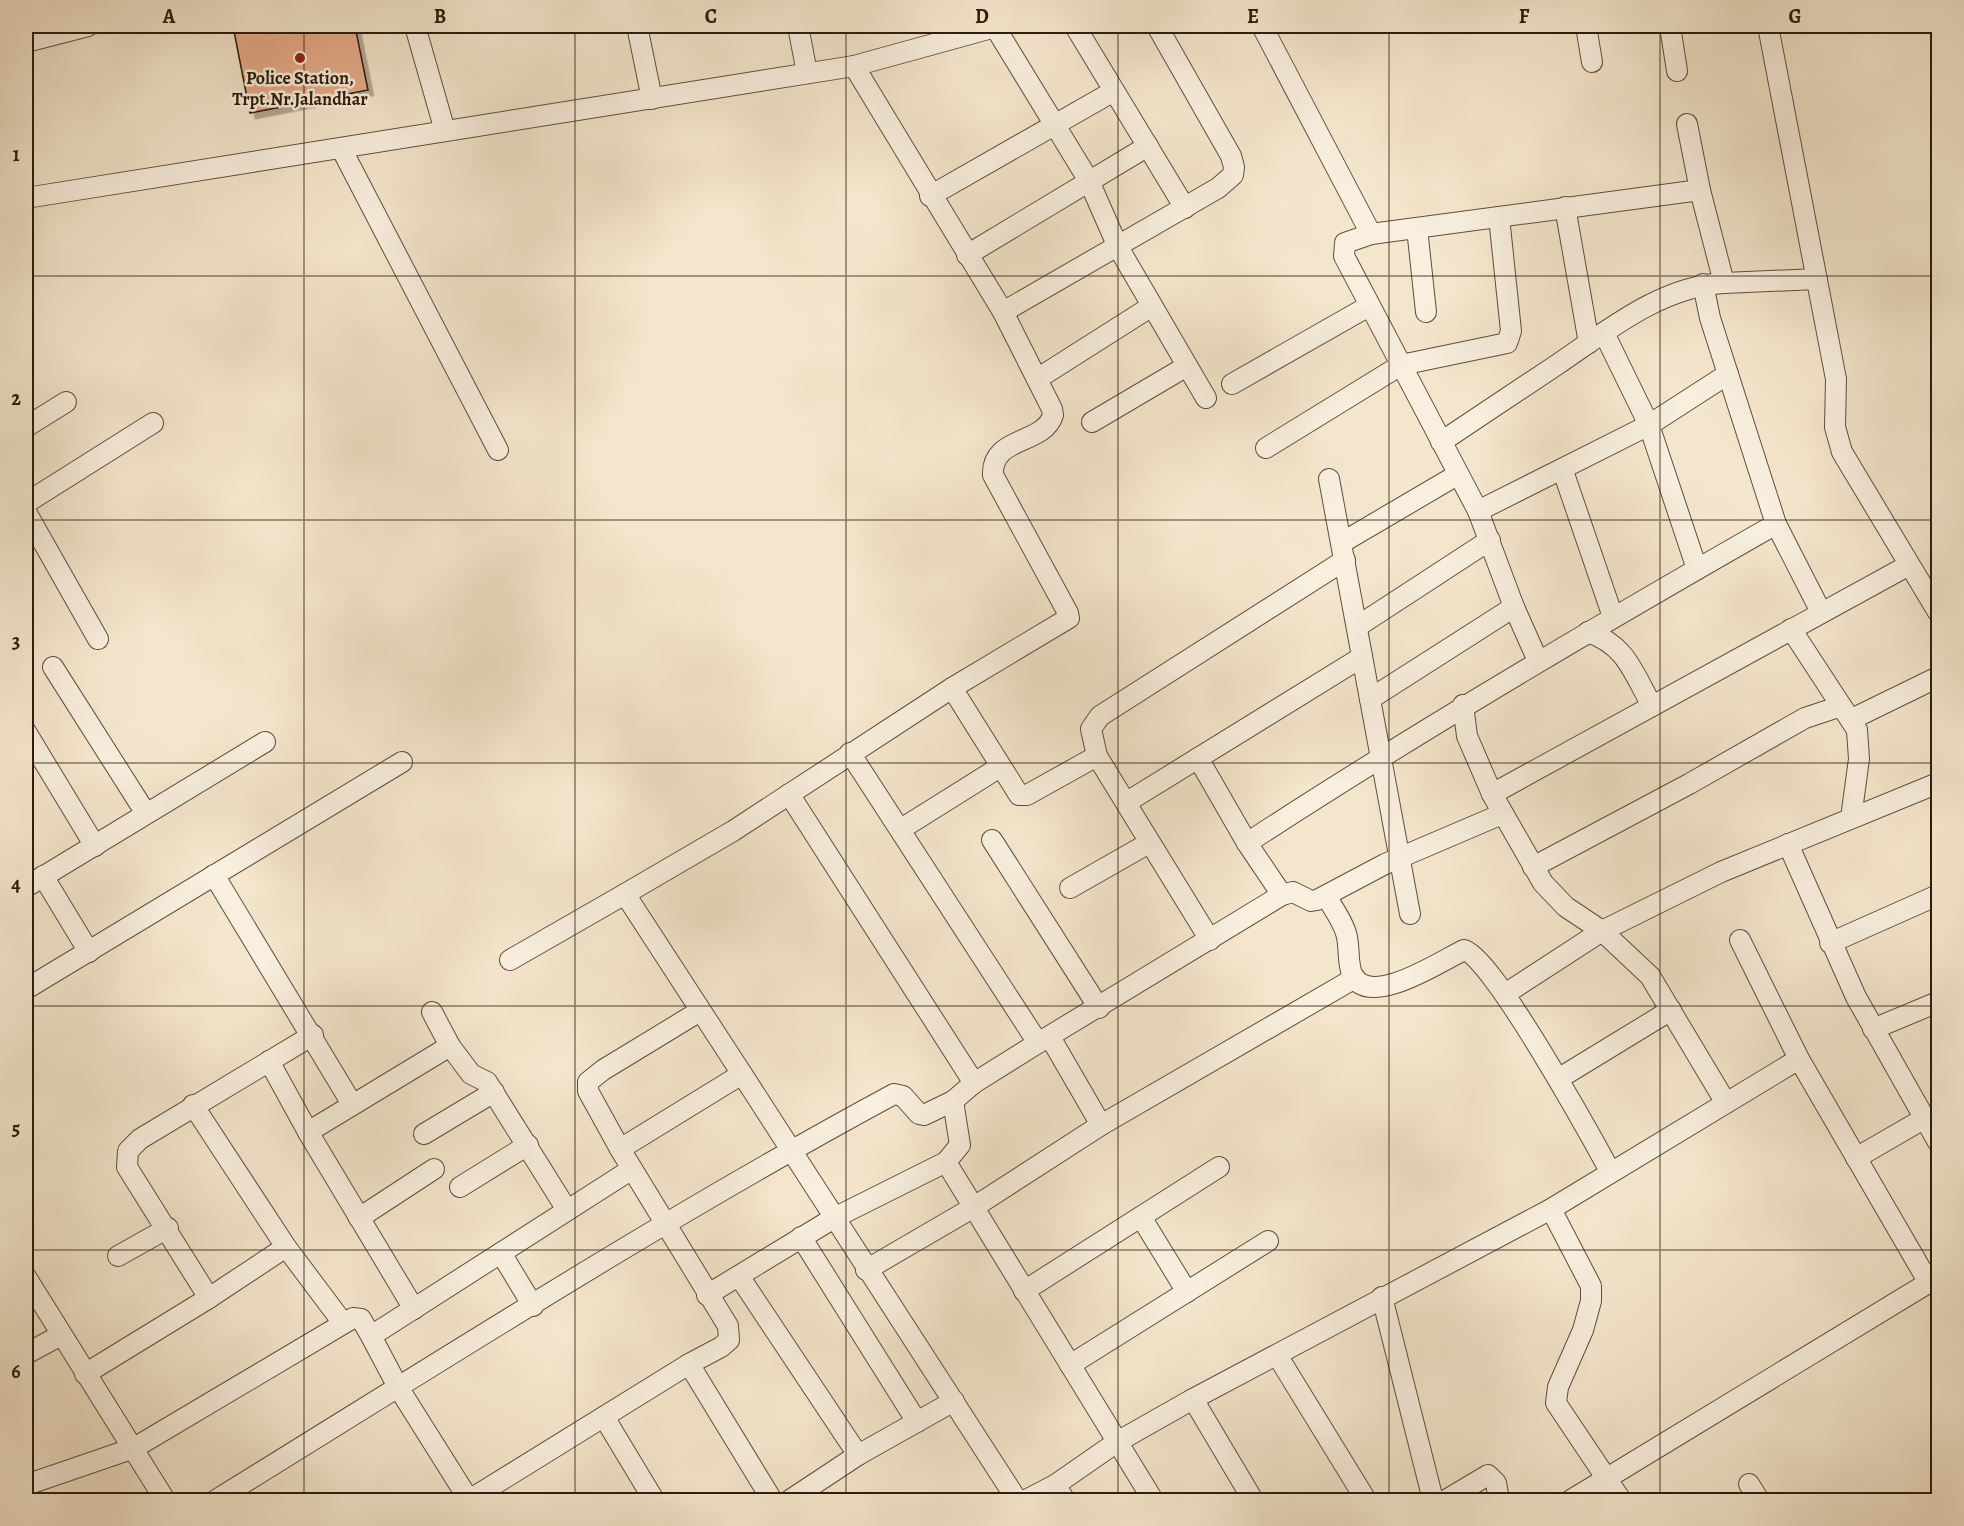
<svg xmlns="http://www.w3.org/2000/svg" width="1964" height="1526" viewBox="0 0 1964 1526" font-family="Alegreya,serif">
<defs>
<filter id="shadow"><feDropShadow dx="5.5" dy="5.5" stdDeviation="0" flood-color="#0004"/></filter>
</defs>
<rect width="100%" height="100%" fill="#f4e6cd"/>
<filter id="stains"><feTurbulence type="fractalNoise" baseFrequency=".00333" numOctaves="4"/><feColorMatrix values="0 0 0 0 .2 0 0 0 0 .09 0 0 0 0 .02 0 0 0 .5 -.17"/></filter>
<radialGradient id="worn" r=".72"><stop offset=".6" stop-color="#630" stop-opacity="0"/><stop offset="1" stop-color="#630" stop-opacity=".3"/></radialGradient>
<!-- building -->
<polygon fill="#e5ab89" stroke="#2c1c0b" stroke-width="1.5" filter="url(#shadow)" points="233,26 355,26 368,90 250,113"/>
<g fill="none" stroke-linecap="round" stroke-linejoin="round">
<!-- minor casing -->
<g stroke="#5e4e3c" stroke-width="22">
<g id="minor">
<polyline points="415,26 445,131"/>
<polyline points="637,26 652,99"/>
<polyline points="798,26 807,73"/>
<polyline points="1075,26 1185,208"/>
<polyline points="1262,26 1371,234 1345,243 1344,256 1478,511 1514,607 1370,699"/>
<polyline points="1586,26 1592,62"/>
<polyline points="1670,26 1677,71"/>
<polyline points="1768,26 1836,379 1835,427 1842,452 1938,612"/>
<polyline points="995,27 1089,181 1118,247 1206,398"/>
<polyline points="26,42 88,26"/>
<polyline points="1687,124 1700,190"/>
<polyline points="341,148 498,450"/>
<polyline points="930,196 1114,91"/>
<polyline points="26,198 854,66 999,26"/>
<polyline points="1565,207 1589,343"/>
<polyline points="1417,228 1426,312"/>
<path d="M 1371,234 L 1700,190 L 1724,283 C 1662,286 1608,330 1558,364 C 1519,390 1480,416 1441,442"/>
<polyline points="967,255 1148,146"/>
<polyline points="1724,283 1817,279"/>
<polyline points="1703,284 1710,318 1776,524 1821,612"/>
<polyline points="1003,312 1218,188 1233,175 1234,167 1231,156 1157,26"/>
<polyline points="1604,333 1649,425 1697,569"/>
<polyline points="1037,379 1152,306"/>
<polyline points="1232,384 1369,306"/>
<polyline points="1092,422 1187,366"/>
<polyline points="26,427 66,402"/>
<polyline points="1266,448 1401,365 1507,343 1511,331 1499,217"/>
<polyline points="1563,471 1613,617"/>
<polyline points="1329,479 1410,914"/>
<polyline points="26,503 153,423"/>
<polyline points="1478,511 1649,425 1728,374"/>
<polyline points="26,512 98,639"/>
<polyline points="1343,542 1457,475"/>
<polyline points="1514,607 1538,661"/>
<polyline points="1358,626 1490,540"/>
<polyline points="1791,629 1857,730 1859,759 1851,818"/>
<path d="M 1588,632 C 1626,645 1633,672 1652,706"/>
<polyline points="53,667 145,812"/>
<polyline points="952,688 1019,795 1027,795 1097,756"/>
<polyline points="1463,705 1467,736 1492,794 1543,883 1566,907 1602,931 1650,976 1726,1103"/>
<polyline points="1852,719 1938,677"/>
<polyline points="26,732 95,846"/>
<polyline points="850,753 1038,1043"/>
<polyline points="1198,758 1247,843 1282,895"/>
<polyline points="789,794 974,1083"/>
<polyline points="1492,794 1909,565"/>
<polyline points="1127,802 1362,657"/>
<polyline points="901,829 1000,767"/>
<polyline points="992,840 1099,1008"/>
<path d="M 1247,843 C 1420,730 1597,626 1776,524"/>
<polyline points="1788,844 1856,997 1938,1142"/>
<polyline points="1533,867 1689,784 1805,718 1841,706"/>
<polyline points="214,875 352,1104"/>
<polyline points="43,876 89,952"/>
<polyline points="26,887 265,742"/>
<polyline points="1070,888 1149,843"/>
<path d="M 1326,896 C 1333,908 1342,920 1346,933 C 1350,946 1347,961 1352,974 C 1368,1010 1441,961 1464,950 C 1491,955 1592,1138 1610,1171"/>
<polyline points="1210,940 1097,756 1091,729 1100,716 1345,560"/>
<polyline points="1740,940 1799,1059 1929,1283"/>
<polyline points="1830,943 1938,895"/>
<polyline points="510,960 625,894"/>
<polyline points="26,989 402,762"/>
<polyline points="1505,994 1602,931 1721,872 1938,783"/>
<polyline points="432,1012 450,1046 471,1074 487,1082 567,1210"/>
<polyline points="1873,1029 1938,1002"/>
<polyline points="1050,1037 1101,1125"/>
<polyline points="269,1061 308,1132 414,1309"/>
<polyline points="742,1074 1017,1500"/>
<polyline points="1558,1079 1671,1010"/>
<polyline points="953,1101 960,1145 946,1162 1153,1500"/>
<polyline points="193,1105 286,1247 343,1323"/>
<polyline points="308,1132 450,1046"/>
<polyline points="424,1134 494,1092"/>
<polyline points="620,1149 588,1091 588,1082 603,1070 700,1011"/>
<polyline points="1856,1158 1925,1118"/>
<polyline points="460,1187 528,1145"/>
<polyline points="1551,1209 1591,1286 1591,1301 1583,1330 1558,1387 1556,1403 1621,1500"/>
<polyline points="1141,1217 1187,1292"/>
<polyline points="359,1218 434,1169"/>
<polyline points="801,1237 917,1422"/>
<polyline points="501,1253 533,1306"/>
<polyline points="118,1256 168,1228"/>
<polyline points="866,1270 974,1207 1101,1125 1355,978"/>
<polyline points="739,1276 858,1455"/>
<polyline points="26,1277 165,1500"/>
<polyline points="1024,1291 1219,1167"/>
<polyline points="707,1295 834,1218 946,1162"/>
<polyline points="1382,1297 1433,1500"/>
<polyline points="209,1298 127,1167 128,1151 140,1139 313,1035"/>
<polyline points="371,1336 398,1387 469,1500"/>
<polyline points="26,1354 61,1335"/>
<polyline points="1277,1355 1366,1500"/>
<polyline points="689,1364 772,1500"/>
<polyline points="1070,1365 1268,1241"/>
<polyline points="85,1374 209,1298 286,1247"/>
<polyline points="1193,1399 1253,1500"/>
<polyline points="604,1417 654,1500"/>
<polyline points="1749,1484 1759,1500"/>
<polyline points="26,1485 134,1448 353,1318 361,1319 371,1336 632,1169"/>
<polyline points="1055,1485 1065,1500"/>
<path d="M 216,1500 C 440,1362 662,1219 894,1094 L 903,1096 L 919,1114 L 924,1115 L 953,1101 L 974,1083 L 1038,1043 L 1282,895 L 1293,892 L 1311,901 L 1317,900 L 1385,864 L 1502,814"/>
<path d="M 469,1500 L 689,1364 L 721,1347 L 729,1340 L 728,1326 L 620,1149 L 742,1074 L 625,894 L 733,831 L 952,688 L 1069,618 L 1068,613 L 993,475 C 991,436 1044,445 1053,415 L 1052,409 L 1003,312 L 854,66"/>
<polyline points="790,1500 858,1455 954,1401"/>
<polyline points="1026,1500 1055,1485 1117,1442 1193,1399 1551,1209 1799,1059"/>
<polyline points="1446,1500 1488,1475 1496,1483 1499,1500"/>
<polyline points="1571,1500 1938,1277"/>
</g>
</g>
<!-- minor -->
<use href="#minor" stroke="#f8efde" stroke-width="20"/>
</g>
<!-- grid -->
<path fill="none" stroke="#2c1c0b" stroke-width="1.5" stroke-opacity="0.55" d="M 304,26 L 304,1500M 575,26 L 575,1500M 846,26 L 846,1500M 1118,26 L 1118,1500M 1389,26 L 1389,1500M 1660,26 L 1660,1500M 26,276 L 1938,276M 26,520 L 1938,520M 26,763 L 1938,763M 26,1006 L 1938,1006M 26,1250 L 1938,1250"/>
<!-- markers -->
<circle fill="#8f2418" stroke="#f8efde" stroke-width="2" cx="300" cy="58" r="6"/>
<g text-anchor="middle" stroke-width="5" stroke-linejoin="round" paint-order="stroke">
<!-- poi labels -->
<g font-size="18" font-weight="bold" fill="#2c1c0b" stroke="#f8efde">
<text x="300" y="84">Police Station,<tspan x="300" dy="21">Trpt.Nr.Jalandhar</tspan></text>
</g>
</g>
<!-- margin -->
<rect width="1964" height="1526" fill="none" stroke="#f4e6cd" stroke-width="66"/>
<rect x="33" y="33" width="1898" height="1460" fill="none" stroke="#2c1c0b" stroke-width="2"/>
<g font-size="20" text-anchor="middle" font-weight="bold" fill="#2c1c0b">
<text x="169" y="23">A</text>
<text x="440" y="23">B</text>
<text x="711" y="23">C</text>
<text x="982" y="23">D</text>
<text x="1253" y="23">E</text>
<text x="1524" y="23">F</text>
<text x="1795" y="23">G</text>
<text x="16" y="161">1</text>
<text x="16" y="405">2</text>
<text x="16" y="648">3</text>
<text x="16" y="891">4</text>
<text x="16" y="1135">5</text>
<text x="16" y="1378">6</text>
</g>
<rect width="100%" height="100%" filter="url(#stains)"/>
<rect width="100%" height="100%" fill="url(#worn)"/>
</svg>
